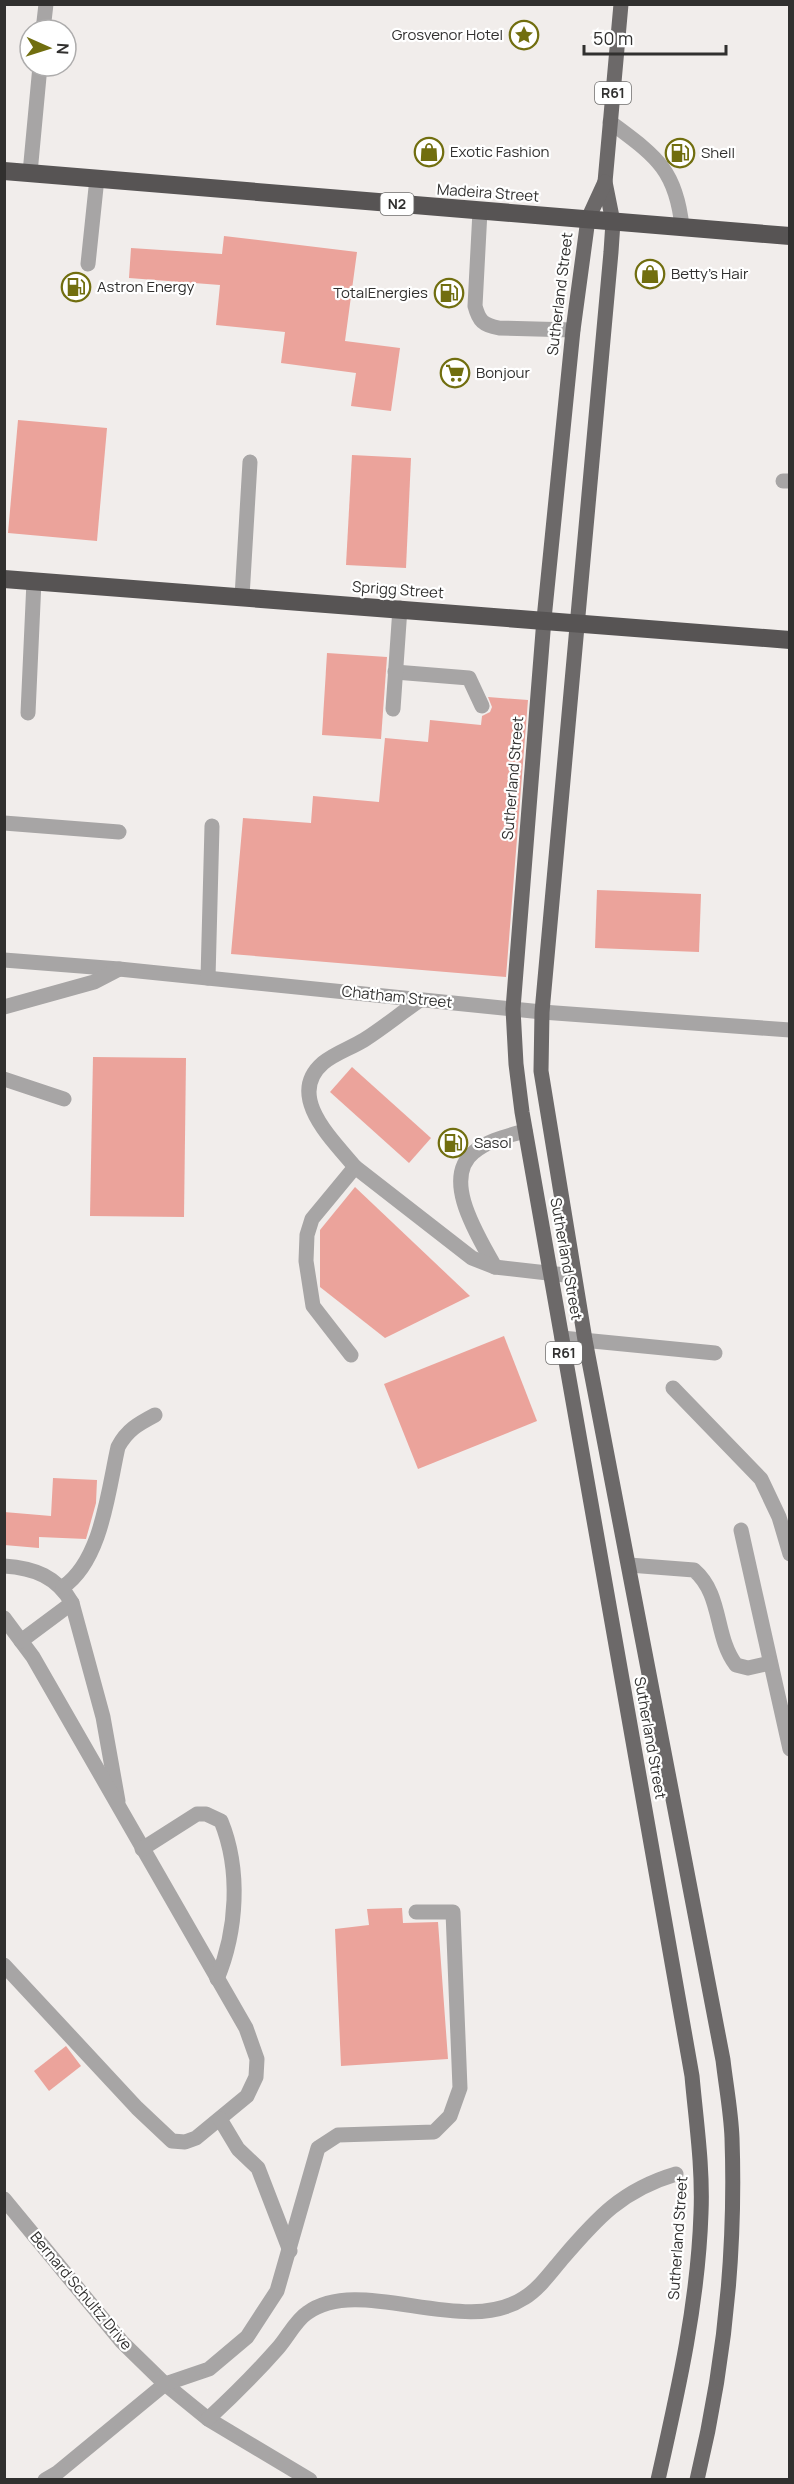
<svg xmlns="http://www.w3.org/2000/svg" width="794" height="2484" viewBox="0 0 794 2484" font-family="Manrope,sans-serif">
<rect width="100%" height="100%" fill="#f1edeb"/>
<!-- building -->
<g fill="#eba39b">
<polygon points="224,236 357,252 345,341 400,348 391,411 351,406 356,373 281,363 285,332 216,325 220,285 129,278 131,248 222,254"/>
<polygon points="18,420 107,428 97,541 8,533"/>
<polygon points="352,455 411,458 406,568 346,565"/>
<polygon points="327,653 387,657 381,739 322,735"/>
<polygon points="488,697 528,700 506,977 231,954 243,818 311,823 313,796 379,802 385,738 428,742 430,720 481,725 482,716 490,712 492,707"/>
<polygon points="597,890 701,894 699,952 595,948"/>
<polygon points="93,1057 186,1058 184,1217 90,1216"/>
<polygon points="352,1067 431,1138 409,1163 330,1092"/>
<polygon points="355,1187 470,1296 385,1338 320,1287 320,1230"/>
<polygon points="504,1336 537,1421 418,1469 384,1384"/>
<polygon points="53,1478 97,1480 96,1503 86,1539 39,1537 39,1548 4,1545 4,1512 51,1516"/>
<polygon points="402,1908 403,1923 438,1922 448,2059 341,2066 335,1929 369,1925 367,1909"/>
<polygon points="66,2046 81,2066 49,2091 34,2071"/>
</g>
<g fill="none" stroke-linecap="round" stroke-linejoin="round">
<!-- minor -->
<g stroke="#a7a5a5" stroke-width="15">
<polyline points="43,30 46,4"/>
<path d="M 610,122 C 654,155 676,168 682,227"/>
<polyline points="30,173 40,66"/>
<path d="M 480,211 L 475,306 C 479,321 483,325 499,328 L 573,330"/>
<polyline points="88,264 97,178"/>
<polyline points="783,481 790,481"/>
<polyline points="242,597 250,462"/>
<polyline points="395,672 469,678 482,706"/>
<polyline points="393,709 400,608"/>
<polyline points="28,713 34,581"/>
<polyline points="4,823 119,832"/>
<polyline points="4,960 119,969 542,1012 790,1030"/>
<polyline points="208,978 212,826"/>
<polyline points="4,1007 94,982 119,969"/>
<polyline points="4,1079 64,1099"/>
<path d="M 355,1167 C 333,1140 285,1096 323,1063 C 335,1053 351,1048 364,1040 C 383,1028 401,1013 420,1000"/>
<path d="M 495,1267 C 480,1239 440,1179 474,1152 C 488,1140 508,1136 525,1131"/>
<polyline points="562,1338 715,1353"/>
<polyline points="351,1355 313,1306 306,1261 307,1235 312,1219 355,1167 472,1258 495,1267 574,1276"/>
<polyline points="673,1388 761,1479 779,1517 790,1554"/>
<polyline points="741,1530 790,1749"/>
<path d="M 629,1565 L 694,1570 C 723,1595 714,1636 736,1665 L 748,1668 L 770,1663"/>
<path d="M 4,1566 C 35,1568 57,1577 72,1603 L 103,1717 L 118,1801"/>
<path d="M 63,1587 C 102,1560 108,1491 118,1447 C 127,1430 138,1424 155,1415"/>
<polyline points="4,1618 33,1657 246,2028 257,2059 256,2077 247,2096 196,2138 185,2142 172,2141 137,2108 4,1965"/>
<polyline points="21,1641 72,1603"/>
<path d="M 142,1849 L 197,1814 L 206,1814 L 221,1821 C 241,1870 237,1931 217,1979"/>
<polyline points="220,2119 238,2149 258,2168 290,2251"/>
<polyline points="4,2199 122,2342 165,2384 208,2419 310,2480"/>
<path d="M 208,2419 C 233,2396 256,2373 278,2348 C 287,2338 296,2320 307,2313 C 361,2274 463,2338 524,2298 C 539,2289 551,2272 562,2259 C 597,2218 622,2190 676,2174"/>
<polyline points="45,2480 57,2473 165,2384 209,2369 247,2337 277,2291 318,2148 338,2135 434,2132 450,2116 460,2088 453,1912 416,1912"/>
</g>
<!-- major -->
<g stroke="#6c6969" stroke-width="15">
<path d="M 621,4 L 605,182 L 613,222 L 611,252 L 542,1012 L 541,1071 L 585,1340 L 723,2060 C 726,2086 731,2112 732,2138 C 736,2252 724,2368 697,2480"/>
<path d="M 605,182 L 588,219 L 573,330 L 544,619 L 513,1009 L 516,1064 L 522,1112 L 692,2076 C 696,2121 703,2167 701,2213 C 698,2304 678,2391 658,2480"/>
</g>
<!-- highway -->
<g stroke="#575454" stroke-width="18">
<polyline points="4,171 790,236"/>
<polyline points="4,579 790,640"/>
</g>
</g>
<!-- icons -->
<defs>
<g id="sight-ring" transform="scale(1.5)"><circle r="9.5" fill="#fff" stroke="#716e0f" stroke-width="1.5"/><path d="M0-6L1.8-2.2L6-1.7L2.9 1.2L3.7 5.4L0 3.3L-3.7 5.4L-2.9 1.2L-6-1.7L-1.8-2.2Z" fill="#716e0f"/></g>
<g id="shop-ring" transform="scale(1.5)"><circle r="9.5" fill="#fff" stroke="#716e0f" stroke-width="1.5"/><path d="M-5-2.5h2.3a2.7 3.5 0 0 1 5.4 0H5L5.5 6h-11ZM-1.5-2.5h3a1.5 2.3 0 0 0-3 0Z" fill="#716e0f"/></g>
<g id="fuel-ring" transform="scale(1.5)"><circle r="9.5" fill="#fff" stroke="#716e0f" stroke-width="1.5"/><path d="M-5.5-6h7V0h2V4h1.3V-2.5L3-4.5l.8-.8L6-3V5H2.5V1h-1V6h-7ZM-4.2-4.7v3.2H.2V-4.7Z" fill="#716e0f"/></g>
<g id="supermarket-ring" transform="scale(1.5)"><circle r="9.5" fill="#fff" stroke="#716e0f" stroke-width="1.5"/><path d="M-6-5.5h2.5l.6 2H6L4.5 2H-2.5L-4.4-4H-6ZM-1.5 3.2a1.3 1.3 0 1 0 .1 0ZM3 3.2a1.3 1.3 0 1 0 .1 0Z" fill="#716e0f"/></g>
</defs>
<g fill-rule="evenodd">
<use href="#sight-ring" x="524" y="35"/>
<use href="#shop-ring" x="429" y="152"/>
<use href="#fuel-ring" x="680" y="153"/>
<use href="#shop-ring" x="650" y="274"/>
<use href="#fuel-ring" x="76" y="287"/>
<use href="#fuel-ring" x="449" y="293"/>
<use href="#supermarket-ring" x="455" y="373"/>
<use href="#fuel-ring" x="453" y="1143"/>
</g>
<g text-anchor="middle" stroke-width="4.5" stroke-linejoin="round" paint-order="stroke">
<!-- shield labels -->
<g fill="#fff" stroke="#6f6e6d" stroke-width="1.5">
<rect x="595" y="82" width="36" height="22" rx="4.5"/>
<rect x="380.5" y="193" width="33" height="22" rx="4.5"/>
<rect x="546" y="1342" width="36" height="22" rx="4.5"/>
</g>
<g font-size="14" font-weight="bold" fill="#31302f">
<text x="613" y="98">R61</text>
<text x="397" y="209">N2</text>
<text x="564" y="1358">R61</text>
</g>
<!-- poi labels -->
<g font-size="15" fill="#31302f" stroke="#fff" text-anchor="start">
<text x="503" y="40" text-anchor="end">Grosvenor Hotel</text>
<text x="450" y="157">Exotic Fashion</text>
<text x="701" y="158">Shell</text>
<text x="671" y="279">Betty's Hair</text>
<text x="97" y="292">Astron Energy</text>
<text x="428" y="298" text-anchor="end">TotalEnergies</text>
<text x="476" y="378">Bonjour</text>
<text x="474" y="1148">Sasol</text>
</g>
<!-- street labels -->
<g font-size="15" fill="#31302f" stroke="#fff">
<text transform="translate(488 193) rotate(4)" y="5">Madeira Street</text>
<text transform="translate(560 294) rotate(-83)" y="5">Sutherland Street</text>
<text transform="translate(398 590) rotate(4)" y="5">Sprigg Street</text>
<text transform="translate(513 778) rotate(-85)" y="5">Sutherland Street</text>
<text transform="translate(397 997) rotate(6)" y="5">Chatham Street</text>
<text transform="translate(566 1259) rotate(80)" y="5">Sutherland Street</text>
<text transform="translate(650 1738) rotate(80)" y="5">Sutherland Street</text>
<text transform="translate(678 2238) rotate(-86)" y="5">Sutherland Street</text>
<text transform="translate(81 2291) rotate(50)" y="5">Bernard Schultz Drive</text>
</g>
</g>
<!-- border -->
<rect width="794" height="2484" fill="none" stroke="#31302f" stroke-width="12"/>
<!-- north arrow -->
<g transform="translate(48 48) rotate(93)"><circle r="28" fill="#ffffff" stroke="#adacac" stroke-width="1.5"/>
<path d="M0-4.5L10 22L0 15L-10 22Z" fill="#716e0f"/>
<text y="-9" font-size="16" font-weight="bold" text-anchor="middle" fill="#31302f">N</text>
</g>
<!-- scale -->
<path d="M584 45v9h142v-9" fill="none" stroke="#31302f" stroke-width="3"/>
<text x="593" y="45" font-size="18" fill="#31302f" stroke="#ffffff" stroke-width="4.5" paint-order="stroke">50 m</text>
</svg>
